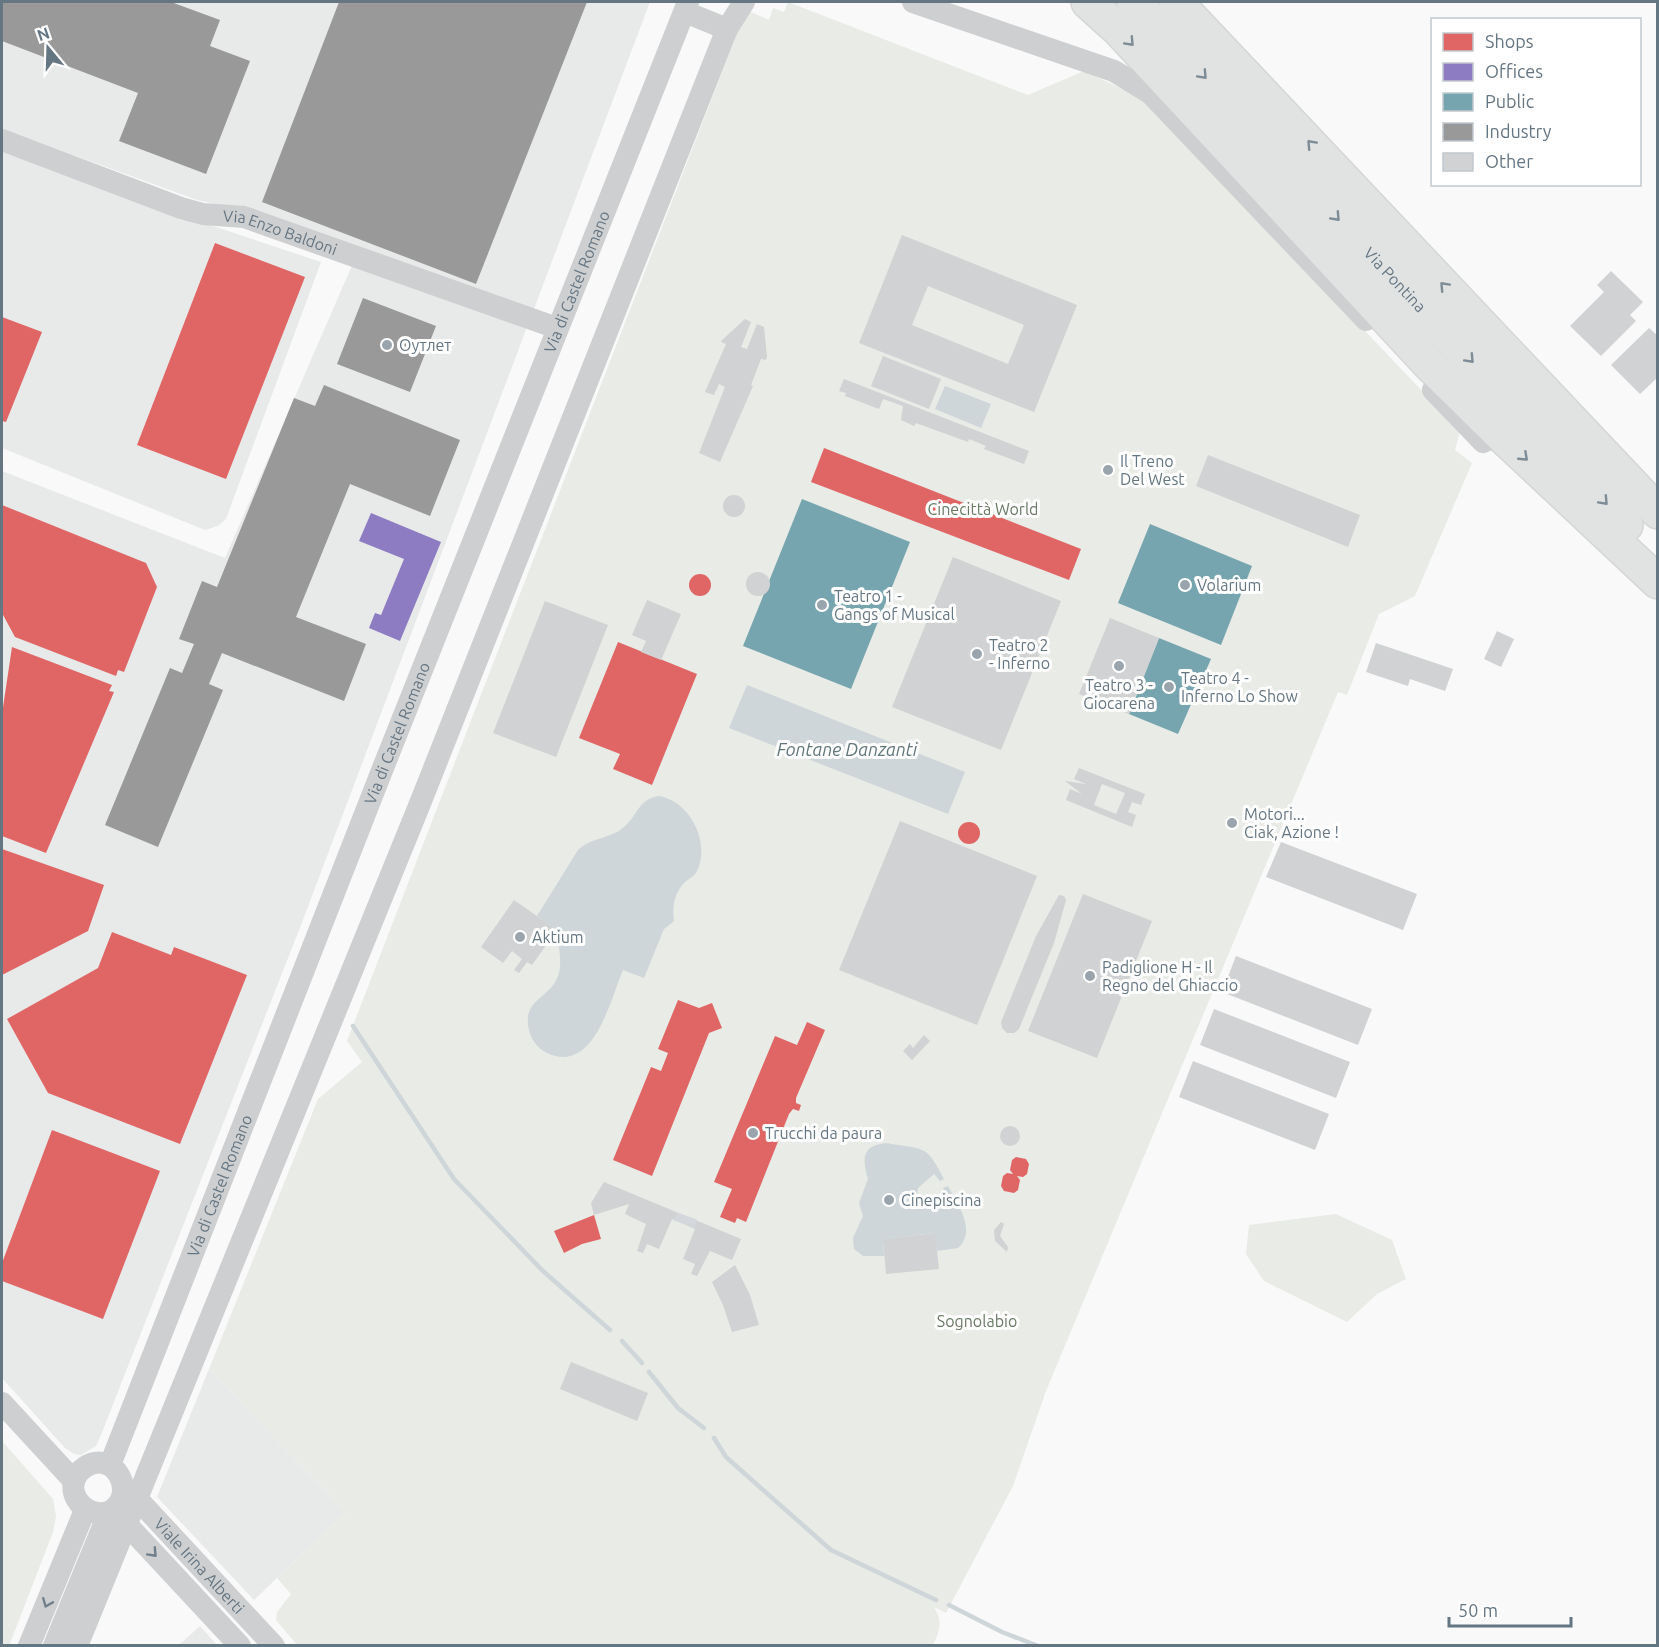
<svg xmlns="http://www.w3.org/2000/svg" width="1659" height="1647" viewBox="0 0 1659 1647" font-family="Ubuntu,sans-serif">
<rect width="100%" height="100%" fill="#f9f9f9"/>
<!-- built -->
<g fill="#e8e9e9">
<polygon points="2,2 650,2 301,925 101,1435 96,1446 81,1455 74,1454 65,1448 2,1378 2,471 225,558 360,247 273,216 197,200 2,129"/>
<polygon points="2,147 180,215 321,262 226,519 218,526 205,530 2,448"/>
<polygon points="209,1369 346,1512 254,1600 157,1497"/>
<polygon points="200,1626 217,1645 179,1645"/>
</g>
<!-- green -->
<g fill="#e8ebe6">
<path d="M 788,2 L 1028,95 L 1084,71 L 1146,100 L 1460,431 L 1455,450 L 1472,463 L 1415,596 L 1379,614 L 1347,695 L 1338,692 L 1046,1391 L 1013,1486 L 946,1613 L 934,1607 C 943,1621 940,1630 933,1645 L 297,1645 L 276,1620 L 277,1612 L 291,1594 L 277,1578 L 346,1512 L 209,1369 L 318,1099 L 362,1062 L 347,1041 L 746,10 L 769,20 L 773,8 L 784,12 Z"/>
<polygon points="1336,1214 1392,1240 1406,1279 1377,1294 1347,1322 1264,1281 1246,1254 1249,1225"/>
<polygon points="2,1441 53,1499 56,1516 53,1532 9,1646 2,1645"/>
</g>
<!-- water -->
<g fill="#ced6d9">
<polygon points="945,386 991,404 981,428 935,409"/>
<polygon points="747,685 965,772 948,814 729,728"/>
<path d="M 658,796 C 690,800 712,844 696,873 C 693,877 688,879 685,882 C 674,893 672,906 674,921 L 664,929 L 644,978 L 623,970 C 610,1000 594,1075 547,1053 C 536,1048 529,1036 528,1024 C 525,999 551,997 558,976 C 563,962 558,945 557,930 L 537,916 L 578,850 C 592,837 611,839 624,827 C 638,815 638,800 658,796 Z"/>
<path d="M 886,1143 C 924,1150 926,1143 944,1179 L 940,1181 L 934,1174 L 918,1188 L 917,1197 L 922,1206 L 945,1200 L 947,1196 L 943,1188 L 948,1186 C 956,1202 978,1231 958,1248 L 937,1251 L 934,1233 L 883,1239 L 884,1256 L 863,1256 L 854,1249 L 853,1238 L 863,1216 L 859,1203 L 868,1179 C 863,1160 860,1146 886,1143 Z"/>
</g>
<!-- shops -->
<g fill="#e06666">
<polygon points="215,243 305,277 226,479 137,445"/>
<polygon points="2,317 42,332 6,422 2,421"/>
<polygon points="824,448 1081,549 1069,580 811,482"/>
<polygon points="2,505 146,563 157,587 124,672 118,670 116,676 15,637 2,613"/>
<circle cx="700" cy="585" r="11"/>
<polygon points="618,642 697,674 652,785 613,769 620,754 579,738"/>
<polygon points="12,647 112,685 109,691 114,692 46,853 2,836 2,714"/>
<circle cx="969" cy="833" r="11"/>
<polygon points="2,849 104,885 88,931 2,975"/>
<polygon points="112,932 171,955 174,947 247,975 180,1144 48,1093 7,1019 98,968"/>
<polygon points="678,1000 699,1008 712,1003 722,1028 709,1033 652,1176 613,1160 651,1067 661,1071 668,1053 658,1049"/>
<polygon points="807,1022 825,1030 796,1098 796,1103 801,1105 799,1111 793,1109 789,1114 746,1222 737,1218 735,1223 720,1217 732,1189 714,1182 775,1036 797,1045"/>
<polygon points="52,1130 160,1171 103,1319 2,1281 2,1263"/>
<polygon points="1016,1157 1026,1159 1029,1164 1027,1174 1023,1177 1017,1176 1020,1180 1018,1190 1014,1193 1004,1191 1001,1186 1003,1176 1007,1173 1013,1174 1010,1170 1012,1160"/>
<polygon points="594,1215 601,1239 582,1244 564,1253 554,1231"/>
</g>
<!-- offices -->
<polygon fill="#8e7cc3" points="371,513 441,542 400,641 369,628 375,613 381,615 404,559 359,541"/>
<!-- public -->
<g fill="#76a5af">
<polygon points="802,499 910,542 851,689 743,646"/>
<polygon points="1150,524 1252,566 1221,645 1118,603"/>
<polygon points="1159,638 1211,659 1178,734 1129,714"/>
</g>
<!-- industry -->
<g fill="#999">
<polygon points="2,2 171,2 220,20 210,46 250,61 206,174 119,141 138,93 2,41"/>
<polygon points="339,2 587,2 476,284 262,202"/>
<polygon points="363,298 436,326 410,392 337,364"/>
<polygon points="324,385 460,440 430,516 350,484 296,617 366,644 344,701 222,653 209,684 223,690 158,847 105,825 170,668 182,673 194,644 179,639 202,581 217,587 294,398 315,406"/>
</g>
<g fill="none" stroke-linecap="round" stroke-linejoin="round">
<!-- stream -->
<g stroke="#ced6d9" stroke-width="4.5">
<polyline points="353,1026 454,1179 543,1271 610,1330"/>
<polyline points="622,1341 642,1363"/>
<polyline points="649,1372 678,1408 704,1428"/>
<polyline points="714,1438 726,1457 831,1550 936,1600"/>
<polyline points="949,1605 1002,1632 1038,1646"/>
</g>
</g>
<!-- building -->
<g fill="#d0d2d3" fill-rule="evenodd">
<path d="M 902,235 L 1077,305 L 1034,412 L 859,343 ZM 928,286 L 1024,325 L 1008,364 L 912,325 Z"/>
<polygon points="1611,271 1643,302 1630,315 1636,321 1601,356 1570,326 1604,292 1597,285"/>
<polygon points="745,319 751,322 741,347 747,349 757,324 764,327 767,357 766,360 761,359 751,385 753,386 720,462 699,453 725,387 719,384 714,395 705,392 726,344 721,342 722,340"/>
<polygon points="1649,328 1658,336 1658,377 1640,394 1611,365"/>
<polygon points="883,356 941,379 929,409 871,386"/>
<polygon points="844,379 1029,451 1024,464 984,449 986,446 969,439 968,442 916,423 914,426 901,420 903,406 883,399 879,409 845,396 846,393 839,391"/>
<polygon points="1208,455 1360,515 1348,547 1196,486"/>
<circle cx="734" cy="506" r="11"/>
<polygon points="953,557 1061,601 1001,750 892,707"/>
<circle cx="758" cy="584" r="12"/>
<polygon points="647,600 681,614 661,660 641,652 646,641 632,635"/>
<polygon points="545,601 608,625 556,757 493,733"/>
<polygon points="1110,618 1159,638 1129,714 1079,694"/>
<polygon points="1497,631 1514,639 1501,667 1484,659"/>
<polygon points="1376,643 1453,669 1445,691 1410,679 1408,686 1366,672"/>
<path d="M 1079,768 L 1145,794 L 1141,805 L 1132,802 L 1128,812 L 1136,815 L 1132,827 L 1066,800 L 1070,789 L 1082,794 L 1065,781 L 1086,784 L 1074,779 ZM 1102,784 L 1125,793 L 1116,814 L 1094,805 Z"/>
<polygon points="900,821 1037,876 977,1025 839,970"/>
<polygon points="1281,842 1417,894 1403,930 1266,877"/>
<polygon points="1083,894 1152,921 1097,1058 1028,1031"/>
<polygon points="1059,895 1064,896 1066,900 1054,943 1019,1029 1014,1033 1007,1033 1002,1028 1001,1022 1036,936"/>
<polygon points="514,900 557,930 532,965 527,962 519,973 514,970 522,959 512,951 503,963 481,947"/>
<polygon points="1236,956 1372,1009 1358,1045 1222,992"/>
<polygon points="1214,1009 1350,1062 1336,1098 1200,1045"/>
<polygon points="924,1035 930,1041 912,1060 903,1051 910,1044 913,1048"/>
<polygon points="1193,1061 1329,1114 1315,1150 1179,1097"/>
<circle cx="1010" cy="1136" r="10"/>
<polygon points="604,1182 741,1239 732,1260 710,1251 697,1276 691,1274 695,1264 683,1259 695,1229 672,1219 659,1249 647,1244 643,1253 637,1251 646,1224 625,1214 629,1204 594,1215 591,1203"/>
<polygon points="1001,1222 1004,1224 1000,1236 1008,1247 1007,1252 995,1241 994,1230"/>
<polygon points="935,1233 939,1269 886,1274 883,1239"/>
<polygon points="735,1265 750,1295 759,1325 732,1332 723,1305 712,1282"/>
<polygon points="571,1362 648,1393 637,1421 560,1389"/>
</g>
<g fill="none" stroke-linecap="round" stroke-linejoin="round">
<!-- minor-tunnel -->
<polyline stroke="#d4d8dc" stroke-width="22" stroke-dasharray="22 11" stroke-linecap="butt" points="684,1224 687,1216"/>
<!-- highway casing -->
<g stroke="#d5d6d6" stroke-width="36">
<g id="highway">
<polyline points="1088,2 1118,29 1430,365 1500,434 1658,582"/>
<path id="s4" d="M 1134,2 L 1626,525"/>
<polyline points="1176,2 1658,512"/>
</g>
</g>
<!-- minor -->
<g stroke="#cecfd0" stroke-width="22">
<polyline points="913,2 1114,71 1150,93 1366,320"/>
<polyline points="685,12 727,29"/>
<path id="s1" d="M 2,140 L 181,208 L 203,214 L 244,217 L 557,328"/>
<polyline points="1433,390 1483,442 1500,434"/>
<polyline points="2,1403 74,1481"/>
<path id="s2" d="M 110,1465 L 381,773 L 688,2"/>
<path id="s3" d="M 130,1491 L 274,1646"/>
<polyline points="118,1515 240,1646"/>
<polyline points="29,1646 85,1510"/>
<path d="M 54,1646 L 109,1512 C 140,1495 114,1448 85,1467 C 59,1485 81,1520 109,1512"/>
<polyline points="77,1646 419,806 727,29 744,2"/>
</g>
<!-- highway -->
<use href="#highway" stroke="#e1e2e2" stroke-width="33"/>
</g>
<!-- one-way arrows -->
<defs><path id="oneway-chevron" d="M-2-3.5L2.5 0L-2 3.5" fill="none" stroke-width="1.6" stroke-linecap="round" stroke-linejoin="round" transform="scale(1.5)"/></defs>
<g stroke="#7e8c96">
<use href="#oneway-chevron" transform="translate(1130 42) rotate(47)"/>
<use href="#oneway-chevron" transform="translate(1203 75) rotate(47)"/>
<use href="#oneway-chevron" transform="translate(1311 144) rotate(-133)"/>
<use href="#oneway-chevron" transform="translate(1336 217) rotate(47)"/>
<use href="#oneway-chevron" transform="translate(1444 286) rotate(-133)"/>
<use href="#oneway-chevron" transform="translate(1470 359) rotate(47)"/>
<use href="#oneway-chevron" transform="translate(1524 457) rotate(43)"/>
<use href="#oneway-chevron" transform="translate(1604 501) rotate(47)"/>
</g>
<g stroke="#707f8b">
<use href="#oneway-chevron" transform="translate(153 1553) rotate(47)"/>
<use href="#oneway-chevron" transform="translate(47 1603) rotate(112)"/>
</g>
<!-- markers -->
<g fill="#99a4ac" stroke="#fff" stroke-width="2">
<circle cx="387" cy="345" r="6"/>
<circle cx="1108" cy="470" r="6"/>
<circle cx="1185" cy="585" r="6"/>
<circle cx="822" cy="605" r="6"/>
<circle cx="977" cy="654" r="6"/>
<circle cx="1119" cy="666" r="6"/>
<circle cx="1169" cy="687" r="6"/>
<circle cx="1232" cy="823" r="6"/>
<circle cx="520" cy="937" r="6"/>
<circle cx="1090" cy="976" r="6"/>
<circle cx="753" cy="1133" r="6"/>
<circle cx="889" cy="1200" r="6"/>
</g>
<g text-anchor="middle" stroke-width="6" stroke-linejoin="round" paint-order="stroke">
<!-- street labels -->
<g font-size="16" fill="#657683" stroke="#fff">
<text dy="6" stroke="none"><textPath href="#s1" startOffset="294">Via Enzo Baldoni</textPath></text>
<text dy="6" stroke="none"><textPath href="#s4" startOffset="381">Via Pontina</textPath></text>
<text dy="6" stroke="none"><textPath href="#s2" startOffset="1272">Via di Castel Romano</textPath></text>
<text dy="6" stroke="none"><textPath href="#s2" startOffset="786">Via di Castel Romano</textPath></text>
<text dy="6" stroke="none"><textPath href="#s2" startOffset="300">Via di Castel Romano</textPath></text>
<text dy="6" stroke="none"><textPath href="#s3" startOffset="102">Viale Irina Alberti</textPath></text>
</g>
<!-- poi labels -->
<g font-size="16" fill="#657683" stroke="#fff" text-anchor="start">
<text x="399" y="351">Оутлет</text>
<text x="1120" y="467">Il Treno<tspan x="1120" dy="18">Del West</tspan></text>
<text x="1197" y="591">Volarium</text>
<text x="834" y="602">Teatro 1 -<tspan x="834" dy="18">Gangs of Musical</tspan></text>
<text x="989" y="651">Teatro 2<tspan x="989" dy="18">- Inferno</tspan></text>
<text x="1181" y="684">Teatro 4 -<tspan x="1181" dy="18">Inferno Lo Show</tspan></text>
<text x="1119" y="691" text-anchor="middle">Teatro 3 -<tspan x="1119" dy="18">Giocarena</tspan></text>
<text x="1244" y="820">Motori...<tspan x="1244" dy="18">Ciak, Azione !</tspan></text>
<text x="532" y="943">Aktium</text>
<text x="1102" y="973">Padiglione H - Il<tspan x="1102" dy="18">Regno del Ghiaccio</tspan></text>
<text x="765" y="1139">Trucchi da paura</text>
<text x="901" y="1206">Cinepiscina</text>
</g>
<!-- park labels -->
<g font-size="16" fill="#687a64" stroke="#fff">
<text x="983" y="515">Cinecittà World</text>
<text x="977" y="1327">Sognolabio</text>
</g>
<!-- water labels -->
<g font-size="18" font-style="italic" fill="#60757c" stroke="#fff">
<text x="847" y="756">Fontane Danzanti</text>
</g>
</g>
<!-- border -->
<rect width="1659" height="1647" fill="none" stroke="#657683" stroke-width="6"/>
<!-- legend -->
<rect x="1431" y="18" width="210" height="168" fill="#ffffff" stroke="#c1c8cd" stroke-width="1.5"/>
<rect x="1443" y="33" width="30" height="18" fill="#e06666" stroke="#c1c8cd" stroke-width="1.5"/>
<text x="1485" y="48" font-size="18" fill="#657683">Shops</text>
<rect x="1443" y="63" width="30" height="18" fill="#8e7cc3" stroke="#c1c8cd" stroke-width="1.5"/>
<text x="1485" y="78" font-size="18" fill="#657683">Offices</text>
<rect x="1443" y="93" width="30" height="18" fill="#76a5af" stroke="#c1c8cd" stroke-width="1.5"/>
<text x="1485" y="108" font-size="18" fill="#657683">Public</text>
<rect x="1443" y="123" width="30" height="18" fill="#999999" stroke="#c1c8cd" stroke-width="1.5"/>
<text x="1485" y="138" font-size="18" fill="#657683">Industry</text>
<rect x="1443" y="153" width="30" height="18" fill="#d0d2d3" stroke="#c1c8cd" stroke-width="1.5"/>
<text x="1485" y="168" font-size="18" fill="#657683">Other</text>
<!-- north arrow -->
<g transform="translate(48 48) rotate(341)" stroke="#ffffff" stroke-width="4.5" paint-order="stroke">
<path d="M0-4.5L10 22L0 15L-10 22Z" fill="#657683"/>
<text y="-9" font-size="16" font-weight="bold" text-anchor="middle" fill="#657683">N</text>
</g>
<!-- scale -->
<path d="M1449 1617v9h122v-9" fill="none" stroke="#657683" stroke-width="3"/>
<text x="1458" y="1617" font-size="18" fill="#657683" stroke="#ffffff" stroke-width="4.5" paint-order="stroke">50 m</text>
</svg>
